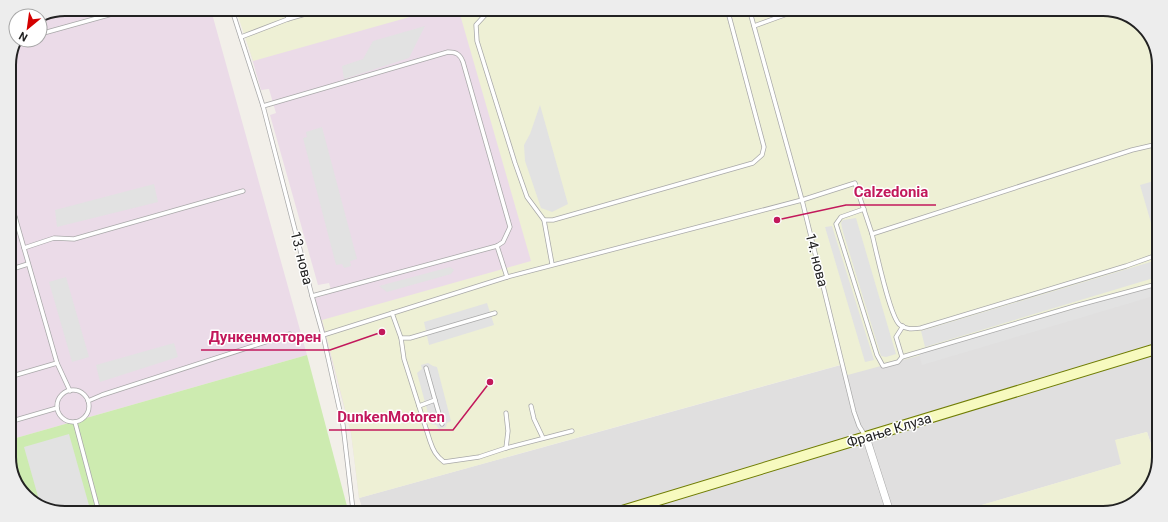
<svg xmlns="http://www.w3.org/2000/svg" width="1168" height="522" viewBox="0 0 1168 522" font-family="Roboto,sans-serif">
<rect width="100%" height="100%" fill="#f2efe9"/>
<!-- residential -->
<polygon fill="#e0dfdf" points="1157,291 1155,456 1147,432 1116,440 1122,464 958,512 822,512 821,508 809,512 363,510 359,498 841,365"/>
<!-- industrial -->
<g fill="#ebdbe8">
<polygon points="65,9 211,10 307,355 9,440 9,62 19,40 40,40 40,19"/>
<polygon points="238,10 743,12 359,498 351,433 315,298 332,293 329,283 318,285 270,115 276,113 269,89 261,90"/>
</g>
<!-- farmland -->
<g fill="#eef0d5">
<polygon points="236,10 431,11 253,61"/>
<polygon points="459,11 1125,13 1149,34 1159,62 1157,291 844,376 840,365 359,498 351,433 322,320 531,261"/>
<polygon points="1147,432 1155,456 1155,479 1134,504 1103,513 958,512 1121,464 1115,440"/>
</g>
<!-- grass -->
<polygon fill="#cdebb0" points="307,355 348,510 43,509 19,488 9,461 9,440"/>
<!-- parking -->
<g fill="#e2e2e2">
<polygon points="425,26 409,58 344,79 342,66 363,59 373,41"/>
<polygon points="540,105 568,204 552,212 541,208 525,161 524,145 530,134"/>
<polygon points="322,127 357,259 350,261 351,266 344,268 342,264 336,265 303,138 307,137 306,132"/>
<polygon points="1154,181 1158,181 1157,240 1156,240 1140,185"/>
<polygon points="154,184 158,202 57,227 55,210"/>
<polygon points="856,218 896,354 886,357 881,356 843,232 841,223 843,220"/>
<polygon points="832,226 874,360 865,362 825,227"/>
<polygon points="1157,260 1157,277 925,347 921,331"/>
<polygon points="450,267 454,270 451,274 387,292 379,286"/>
<polygon points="66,277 89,357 72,362 49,282"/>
<polygon points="1157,285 1157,295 922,365 919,353 922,352"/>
<polygon points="487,303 494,325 429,345 424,322"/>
<polygon points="174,343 178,357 100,382 96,365"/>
<polygon points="428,363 433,366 437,367 451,421 447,423 446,427 439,429 436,425 431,424 417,373 422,369 421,365"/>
<polygon points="69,434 90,509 43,509 41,507 24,447"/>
</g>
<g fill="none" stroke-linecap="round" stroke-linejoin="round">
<!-- service casing -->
<g stroke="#a9a9a9" stroke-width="5">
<g id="service">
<polyline points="232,10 263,106 312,296 323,335 343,425 353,510"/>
<polyline points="287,10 288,19"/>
<polyline points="494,11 487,13 476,25 477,41 515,163 527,197 544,220 552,264"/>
<polyline points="750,12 802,200 854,412 859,426 866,437"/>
<polyline points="754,26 787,14 789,12"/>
<polyline points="40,34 130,9"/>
<polyline points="241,37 288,19 319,10"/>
<path d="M 263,106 L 448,52 C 456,52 460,54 463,62 L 510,227 L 503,242 L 497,246 L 312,296"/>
<polyline points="9,196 57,363 70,391"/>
<polyline points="864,209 841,217 836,224 877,355 883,366 898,362 902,357 896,337 903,326"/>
<polyline points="9,219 15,217"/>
<polyline points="544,220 553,220 753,163 762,155 764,147 728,12"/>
<path d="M 872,234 C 876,250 890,318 900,325 C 907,330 913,329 921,328 L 1126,266 L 1157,255"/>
<polyline points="497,246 507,277"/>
<polyline points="24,248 54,238 74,239 243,191"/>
<polyline points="9,270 28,264"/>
<polyline points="392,313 401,338 410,338 495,313"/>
<polyline points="323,335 507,277 802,200 855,183 872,234 1132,150 1158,144"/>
<path d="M 401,338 L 404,359 L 430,441 C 433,450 436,456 444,462 L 479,457 L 506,448 L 572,431"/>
<polyline points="902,357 1075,306 1157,284"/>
<polyline points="426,368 435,400"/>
<polyline points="9,377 57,363"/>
<circle cx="73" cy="406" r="16"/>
<polyline points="88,401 102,395 290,334"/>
<polyline points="419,406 435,400 442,424"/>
<polyline points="531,406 534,419 543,438"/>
<polyline points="506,413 508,431 506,448"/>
<polyline points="9,422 57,408"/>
<polyline points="75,422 98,509"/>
</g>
</g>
<!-- minor casing -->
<g stroke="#a9a9a9" stroke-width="8">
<polyline id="minor" points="866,437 890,512"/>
</g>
<!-- secondary casing -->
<g stroke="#707d05" stroke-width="12">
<polyline id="secondary" points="622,511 1156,349"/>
</g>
<!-- service -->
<use href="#service" stroke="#fff" stroke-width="3.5"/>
<!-- minor -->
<use href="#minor" stroke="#fff" stroke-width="7"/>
<!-- secondary -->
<use href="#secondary" stroke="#f7fabf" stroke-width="10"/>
</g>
<g text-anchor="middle" stroke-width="3" stroke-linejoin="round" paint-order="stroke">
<!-- street labels -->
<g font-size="14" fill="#222" stroke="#fff">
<text transform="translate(302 258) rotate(76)" y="5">13. нова</text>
<text transform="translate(817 260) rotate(76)" y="5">14. нова</text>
<text transform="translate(889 430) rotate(-17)" y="5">Фрање Клуза</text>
</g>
</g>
<!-- crop -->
<path d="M0 0H1168V522H0ZM65 16H1103A49 49 0 0 1 1152 65V457A49 49 0 0 1 1103 506H65A49 49 0 0 1 16 457V65A49 49 0 0 1 65 16Z" fill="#ededed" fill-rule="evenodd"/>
<path fill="none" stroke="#222" stroke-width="2" d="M65 16H1103A49 49 0 0 1 1152 65V457A49 49 0 0 1 1103 506H65A49 49 0 0 1 16 457V65A49 49 0 0 1 65 16Z"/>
<!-- callouts -->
<path fill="none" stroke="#c2185b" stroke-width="1.5" d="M777 220L846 205H936M382 332L330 350H201M490 382L453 430H329"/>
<g fill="#c2185b" stroke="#fff" stroke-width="1.5">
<circle cx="777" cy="220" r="4"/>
<circle cx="382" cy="332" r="4"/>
<circle cx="490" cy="382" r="4"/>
</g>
<g font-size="15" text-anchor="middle" font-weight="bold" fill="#c2185b" stroke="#fff" stroke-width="3" stroke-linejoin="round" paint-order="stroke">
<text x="891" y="197">Calzedonia</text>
<text x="265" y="342">Дункенмоторен</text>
<text x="391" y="422">DunkenMotoren</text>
</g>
<!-- north arrow -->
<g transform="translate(28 28) rotate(209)"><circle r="19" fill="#ffffff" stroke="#a7a7a7"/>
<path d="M0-3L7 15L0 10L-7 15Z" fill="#d40000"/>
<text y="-6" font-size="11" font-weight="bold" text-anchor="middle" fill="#222222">N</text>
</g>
</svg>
